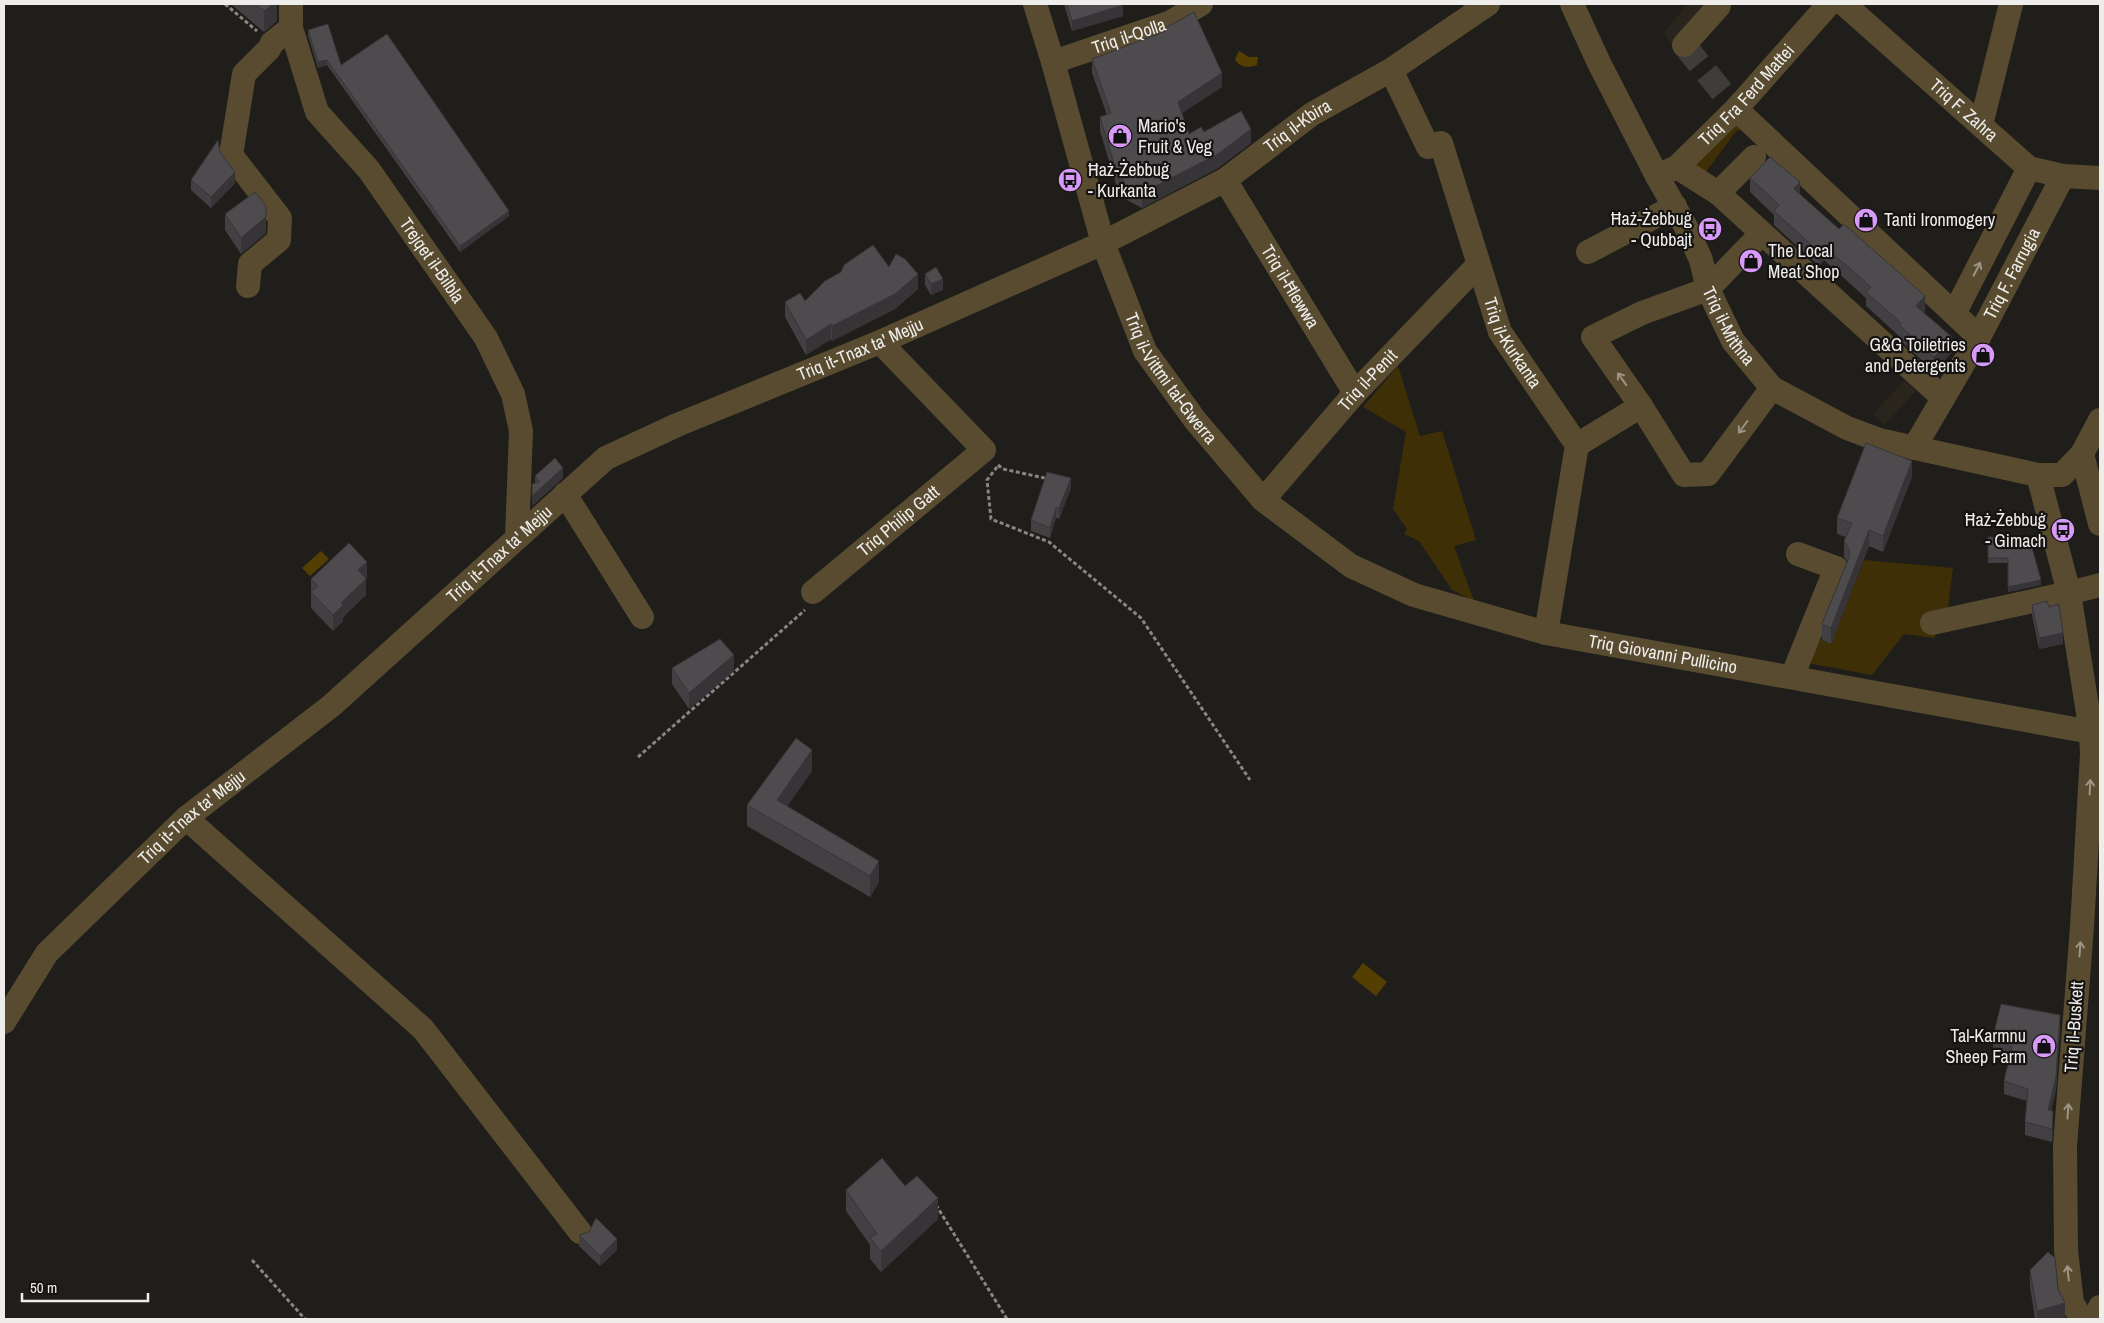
<svg xmlns="http://www.w3.org/2000/svg" width="2104" height="1323" viewBox="0 0 2104 1323" font-family="'Archivo Narrow',sans-serif">
<rect width="100%" height="100%" fill="#1f1e1b"/>
<!-- built -->
<g fill="#29251c">
<polygon points="1688,4 1711,4 1673,47 1664,32"/>
<polygon points="1905,380 1916,391 1885,425 1873,414"/>
</g>
<!-- green -->
<g fill="#3f2f07">
<polygon points="1733,118 1748,128 1736,131 1703,176 1690,170"/>
<polygon points="1398,366 1420,436 1442,431 1476,540 1454,546 1474,601 1452,590 1419,541 1404,534 1407,529 1393,509 1406,432 1363,407"/>
<polygon points="1864,560 1953,568 1947,616 1935,618 1935,638 1904,634 1872,675 1802,662 1812,636 1831,644"/>
</g>
<!-- water -->
<g fill="#553f00">
<path d="M 1239,51 L 1249,57 L 1258,57 L 1257,65 C 1249,68 1239,68 1235,59 Z"/>
<polygon points="321,551 329,559 310,576 302,568"/>
<polygon points="1363,963 1387,982 1376,996 1352,977"/>
</g>
<g fill="none" stroke-linecap="round" stroke-linejoin="round">
<!-- minor-tunnel -->
<polyline stroke="#3e3d3a" stroke-width="24" stroke-dasharray="24 12" stroke-linecap="butt" points="1684,45 1736,109"/>
<!-- path -->
<g stroke="#878683" stroke-width="3" stroke-dasharray="4 2.5" stroke-linecap="butt">
<polyline points="225,4 257,31"/>
<polyline points="998,465 1003,469 1049,479"/>
<polyline points="997,467 987,480 991,519 1049,542 1141,618 1250,780"/>
<polyline points="638,757 805,610"/>
<polyline points="936,1205 1007,1319"/>
<polyline points="252,1260 305,1319"/>
</g>
<!-- minor -->
<g stroke="#584b30" stroke-width="24">
<path id="s1" d="M 291,4 L 291,28 L 317,112 L 369,170 L 486,338 L 513,394 L 521,431 L 517,537"/>
<path id="s2" d="M 1035,4 L 1053,62 L 1103,243 L 1145,351 L 1195,420 L 1263,500 L 1351,566 L 1414,595 L 1546,633 L 2091,732 L 2100,739"/>
<path id="s3" d="M 1572,4 L 1599,63 L 1657,176 L 1686,227 L 1701,260 L 1708,289 L 1733,341 L 1772,388 L 1847,428 L 1879,440 L 2038,475 L 2062,475 L 2082,454 L 2100,420"/>
<path id="s4" d="M 1844,4 L 2029,168 L 2063,176 L 2100,178"/>
<polyline points="1684,45 1719,6"/>
<path id="s5" d="M 1053,62 L 1171,22 L 1201,4"/>
<path id="s6" d="M 1391,70 L 1428,147 L 1441,143 L 1500,332 L 1577,445 L 1546,633"/>
<polyline points="1736,109 1979,337"/>
<polyline points="1981,125 2011,4"/>
<polyline points="1754,157 1718,193 1943,398"/>
<polyline points="1677,167 1718,193"/>
<path id="s7" d="M 1657,176 L 1677,167 L 1736,109 L 1829,4"/>
<path id="s8" d="M 1225,180 L 1355,393"/>
<polyline points="1761,234 1708,289 1642,313 1593,337 1641,406 1684,475 1708,474 1772,388"/>
<polyline points="1588,252 1675,206"/>
<polyline points="248,286 250,264 279,240 280,218 231,155 244,74 269,49 272,43 291,28"/>
<polyline points="1955,312 2029,168"/>
<polyline points="1577,445 1641,406"/>
<path id="s9" d="M 1914,448 L 1979,337 L 2063,176"/>
<polyline points="2082,454 2100,524"/>
<polyline points="2038,475 2069,593 2091,732 2092,754 2082,927 2065,1146 2066,1250 2072,1303 2082,1319"/>
<polyline points="565,494 642,617"/>
<path id="s10" d="M 1263,500 L 1355,393 L 1478,265"/>
<path id="s11" d="M 813,592 L 984,450 L 880,342"/>
<polyline points="1932,623 2069,593 2100,585"/>
<polyline points="1792,677 1836,568 1798,554"/>
<polyline points="186,818 423,1029 580,1232"/>
<path id="s12" d="M 4,1022 L 47,953 L 186,818 L 331,706 L 606,458 L 677,425 L 880,342 L 1103,243 L 1225,180 L 1312,114 L 1391,70 L 1488,4"/>
<polyline points="2094,1319 2100,1307"/>
</g>
</g>
<!-- wall -->
<g fill="#424043">
<polygon points="231,4 277,4 277,21 264,32"/>
<polygon points="1064,4 1123,4 1123,16 1072,31"/>
<polygon points="1165,28 1222,87 1182,113 1189,134 1204,132 1251,143 1218,168 1142,208 1125,199 1123,194 1119,194 1100,131 1100,117 1107,115 1092,73 1092,59 1165,32"/>
<polygon points="308,30 341,65 509,216 460,252 327,65 318,68 308,36"/>
<polygon points="220,152 235,183 211,208 191,190 191,180"/>
<polygon points="1750,178 1800,195 1925,311 1923,312 1952,352 1934,372 1899,339 1899,336 1866,306 1866,298 1824,260 1819,266 1774,225 1774,215 1750,192"/>
<polygon points="225,214 266,222 266,233 241,254 225,230"/>
<polygon points="889,267 918,289 895,309 832,341 831,339 806,355 785,317 785,302 805,301"/>
<polygon points="925,274 943,290 931,295 925,285"/>
<polygon points="535,476 563,478 532,506 535,483"/>
<polygon points="1912,477 1883,552 1869,546 1831,644 1822,640 1822,624 1847,562 1844,557 1844,541 1846,537 1837,534 1837,518"/>
<polygon points="1071,488 1059,519 1056,518 1050,538 1031,531 1031,520"/>
<polygon points="1988,537 2041,585 2008,592 2008,563 1988,563"/>
<polygon points="367,578 366,579 366,595 343,617 343,621 333,631 311,608 311,579"/>
<polygon points="2032,605 2049,607 2063,644 2039,649 2032,615"/>
<polygon points="672,668 734,671 689,709 672,684"/>
<polygon points="812,771 787,806 879,882 870,897 747,826 747,805"/>
<polygon points="2060,1028 2056,1090 2051,1111 2053,1124 2052,1142 2025,1135 2025,1122 2027,1101 2004,1094 2004,1081 2010,1059 1993,1050 1993,1037"/>
<polygon points="905,1186 938,1219 881,1272 870,1259 870,1245 846,1211 846,1190"/>
<polygon points="589,1232 617,1250 600,1266 579,1246 579,1235"/>
<polygon points="2030,1270 2058,1289 2065,1319 2035,1319 2030,1286"/>
</g>
<!-- shaded-wall -->
<g fill="#363437">
<polygon points="273,4 277,4 277,21 264,32 264,11"/>
<polygon points="1123,5 1123,16 1072,31 1072,21"/>
<polygon points="327,60 327,65 318,68 318,62"/>
<polygon points="1222,73 1222,87 1178,116 1178,102"/>
<polygon points="1251,129 1251,143 1218,168 1142,208 1142,193"/>
<polygon points="235,172 235,183 211,208 211,197"/>
<polygon points="1800,182 1800,197 1794,189"/>
<polygon points="266,206 266,233 241,254 241,238"/>
<polygon points="509,211 509,216 460,252 460,246"/>
<polygon points="1824,246 1824,260 1819,266 1819,252"/>
<polygon points="918,274 918,289 895,309 832,341 832,326"/>
<polygon points="943,279 943,290 931,295 931,284"/>
<polygon points="1925,296 1925,311 1916,320 1916,306"/>
<polygon points="831,324 831,339 806,355 806,340"/>
<polygon points="1952,337 1952,352 1934,372 1934,357"/>
<polygon points="1912,461 1912,477 1883,552 1883,536"/>
<polygon points="563,468 563,478 532,506 532,496"/>
<polygon points="1071,478 1071,488 1059,519 1059,508"/>
<polygon points="1056,508 1056,518 1050,538 1050,528"/>
<polygon points="1869,530 1869,546 1831,644 1831,628"/>
<polygon points="367,562 367,578 358,586 358,570"/>
<polygon points="366,579 366,595 343,617 343,621 333,631 333,615 341,603"/>
<polygon points="2041,580 2041,585 2008,592 2008,587"/>
<polygon points="2063,633 2063,644 2039,649 2039,638"/>
<polygon points="734,655 734,671 689,709 689,693"/>
<polygon points="812,750 812,771 777,821 777,800"/>
<polygon points="879,861 879,882 870,897 870,876"/>
<polygon points="2060,1015 2060,1028 2056,1090 2048,1123 2048,1110"/>
<polygon points="2053,1111 2053,1124 2052,1142 2052,1129"/>
<polygon points="938,1198 938,1219 881,1272 881,1251"/>
<polygon points="617,1239 617,1250 600,1266 600,1256"/>
<polygon points="2065,1303 2065,1319 2037,1319 2037,1311"/>
</g>
<!-- building -->
<g fill="#4d4b4e" stroke="#363437">
<polygon points="256,4 273,4 264,11"/>
<polygon points="1067,4 1123,4 1123,5 1072,21"/>
<polygon points="1194,12 1222,73 1178,102 1189,134 1201,127 1204,132 1241,111 1251,129 1218,154 1142,193 1125,185 1123,179 1119,180 1100,117 1111,113 1092,59 1166,31 1165,28"/>
<polygon points="328,24 341,65 387,34 509,211 460,246 327,60 318,62 308,30"/>
<polygon points="218,140 220,152 235,172 211,197 191,180"/>
<polygon points="1770,157 1800,182 1794,189 1839,229 1844,224 1925,296 1916,306 1952,337 1934,357 1899,325 1901,323 1866,292 1871,287 1824,246 1819,252 1774,211 1779,205 1750,178"/>
<polygon points="255,192 266,206 266,217 241,238 225,214"/>
<polygon points="873,245 889,267 896,254 905,259 918,274 895,294 832,326 831,324 806,340 785,302 800,293 805,301 825,281 841,272 844,265"/>
<polygon points="936,267 943,279 931,284 925,274"/>
<polygon points="1866,443 1912,461 1883,536 1869,530 1831,628 1822,624 1849,557 1849,549 1844,541 1852,523 1837,518"/>
<polygon points="555,458 563,468 532,496 532,484 539,482 535,476"/>
<polygon points="1047,472 1071,478 1059,508 1056,508 1050,528 1031,520"/>
<polygon points="1988,537 2029,537 2041,580 2008,587 2008,558 1988,558"/>
<polygon points="349,543 367,562 358,570 366,579 341,603 343,605 333,615 311,592 318,586 311,579"/>
<polygon points="2047,601 2049,607 2059,604 2063,633 2039,638 2032,605"/>
<polygon points="720,639 734,655 689,693 672,668"/>
<polygon points="796,738 812,750 777,800 879,861 870,876 747,805"/>
<polygon points="2001,1004 2060,1015 2056,1077 2048,1110 2053,1111 2052,1129 2025,1122 2028,1089 2004,1081 2012,1047 1993,1037"/>
<polygon points="882,1158 905,1186 917,1176 938,1198 881,1251 870,1238 877,1234 846,1190"/>
<polygon points="596,1218 617,1239 600,1256 579,1235 589,1232"/>
<polygon points="2048,1252 2055,1258 2058,1289 2065,1303 2037,1311 2030,1270"/>
</g>
<!-- one-way arrows -->
<defs><path id="oneway-shaft" d="M-6 0H5M1.5-3L5.5 0L1.5 3" fill="none" stroke-width="1.6" stroke-linecap="round" stroke-linejoin="round" transform="scale(1.25)"/></defs>
<g stroke="#9c9484">
<use href="#oneway-shaft" transform="translate(1977 269) rotate(-63)"/>
<use href="#oneway-shaft" transform="translate(1622 379) rotate(-125)"/>
<use href="#oneway-shaft" transform="translate(1743 427) rotate(127)"/>
<use href="#oneway-shaft" transform="translate(2090 787) rotate(-87)"/>
<use href="#oneway-shaft" transform="translate(2080 949) rotate(-86)"/>
<use href="#oneway-shaft" transform="translate(2068 1111) rotate(-86)"/>
<use href="#oneway-shaft" transform="translate(2068 1273) rotate(-96)"/>
</g>
<!-- icons -->
<defs>
<g id="shop-disc" transform="scale(1.25)"><circle r="9.5" fill="#d89af8" stroke="#161412"/><path d="M-5-2.5h2.3a2.7 3.5 0 0 1 5.4 0H5L5.5 6h-11ZM-1.5-2.5h3a1.5 2.3 0 0 0-3 0Z" fill="#111"/></g>
<g id="bus-disc" transform="scale(1.25)"><circle r="9.5" fill="#d89af8" stroke="#161412"/><path d="M-5-6H5V4H4V6H2V4H-2V6H-4V4H-5ZM-3.5-4V0h7V-4ZM-3.5 1.2v1.5H-2V1.2ZM2 1.2v1.5H3.5V1.2Z" fill="#111"/></g>
</defs>
<g fill-rule="evenodd">
<use href="#shop-disc" x="1120" y="136"/>
<use href="#bus-disc" x="1070" y="180"/>
<use href="#shop-disc" x="1866" y="220"/>
<use href="#bus-disc" x="1710" y="229"/>
<use href="#shop-disc" x="1751" y="261"/>
<use href="#shop-disc" x="1983" y="355"/>
<use href="#bus-disc" x="2063" y="530"/>
<use href="#shop-disc" x="2044" y="1046"/>
</g>
<g text-anchor="middle" stroke-width="4.5" stroke-linejoin="round" paint-order="stroke">
<!-- street labels -->
<g font-size="18" fill="#eeedeb" stroke="#161412">
<text dy="6" stroke="none"><textPath href="#s5" startOffset="80">Triq il-Qolla</textPath></text>
<text dy="6" stroke="none"><textPath href="#s7" startOffset="122">Triq Fra Ferd Mattei</textPath></text>
<text dy="6" stroke="none"><textPath href="#s4" startOffset="160">Triq F. Zahra</textPath></text>
<text dy="6" stroke="none"><textPath href="#s12" startOffset="1598">Triq il-Kbira</textPath></text>
<text dy="6" stroke="none"><textPath href="#s1" startOffset="300">Trejqet il-Bilbla</textPath></text>
<text dy="6" stroke="none"><textPath href="#s9" startOffset="200">Triq F. Farrugia</textPath></text>
<text dy="6" stroke="none"><textPath href="#s8" startOffset="125">Triq il-Ħlewwa</textPath></text>
<text dy="6" stroke="none"><textPath href="#s3" startOffset="359">Triq il-Mitħna</textPath></text>
<text dy="6" stroke="none"><textPath href="#s6" startOffset="312">Triq il-Kurkanta</textPath></text>
<text dy="6" stroke="none"><textPath href="#s12" startOffset="1105">Triq it-Tnax ta' Mejju</textPath></text>
<text dy="6" stroke="none"><textPath href="#s2" startOffset="401">Triq il-Vittmi tal-Gwerra</textPath></text>
<text dy="6" stroke="none"><textPath href="#s10" startOffset="159">Triq il-Penit</textPath></text>
<text dy="6" stroke="none"><textPath href="#s11" startOffset="111">Triq Philip Gatt</textPath></text>
<text dy="6" stroke="none"><textPath href="#s12" startOffset="685">Triq it-Tnax ta' Mejju</textPath></text>
<text dy="6" stroke="none"><textPath href="#s2" startOffset="990">Triq Giovanni Pullicino</textPath></text>
<text dy="6" stroke="none"><textPath href="#s12" startOffset="280">Triq it-Tnax ta' Mejju</textPath></text>
<text transform="translate(2074 1027) rotate(-86)" y="6">Triq il-Buskett</text>
</g>
<!-- poi labels -->
<g font-size="18" fill="#eeedeb" stroke="#161412" text-anchor="start">
<text x="1138" y="132">Mario's<tspan x="1138" dy="21">Fruit &amp; Veg</tspan></text>
<text x="1088" y="176">Ħaż-Żebbuġ<tspan x="1088" dy="21">- Kurkanta</tspan></text>
<text x="1692" y="225" text-anchor="end">Ħaż-Żebbuġ<tspan x="1692" dy="21">- Qubbajt</tspan></text>
<text x="1884" y="226">Tanti Ironmogery</text>
<text x="1768" y="257">The Local<tspan x="1768" dy="21">Meat Shop</tspan></text>
<text x="1966" y="351" text-anchor="end">G&amp;G Toiletries<tspan x="1966" dy="21">and Detergents</tspan></text>
<text x="2046" y="526" text-anchor="end">Ħaż-Żebbuġ<tspan x="2046" dy="21">- Gimach</tspan></text>
<text x="2026" y="1042" text-anchor="end">Tal-Karmnu<tspan x="2026" dy="21">Sheep Farm</tspan></text>
</g>
</g>
<!-- border -->
<rect width="2104" height="1323" fill="none" stroke="#eeedeb" stroke-width="10"/>
<!-- scale -->
<path d="M22 1293v8h126v-8" fill="none" stroke="#eeedeb" stroke-width="2.5"/>
<text x="30" y="1293" font-size="15" fill="#eeedeb" stroke="#161412" stroke-width="4" paint-order="stroke">50 m</text>
</svg>
